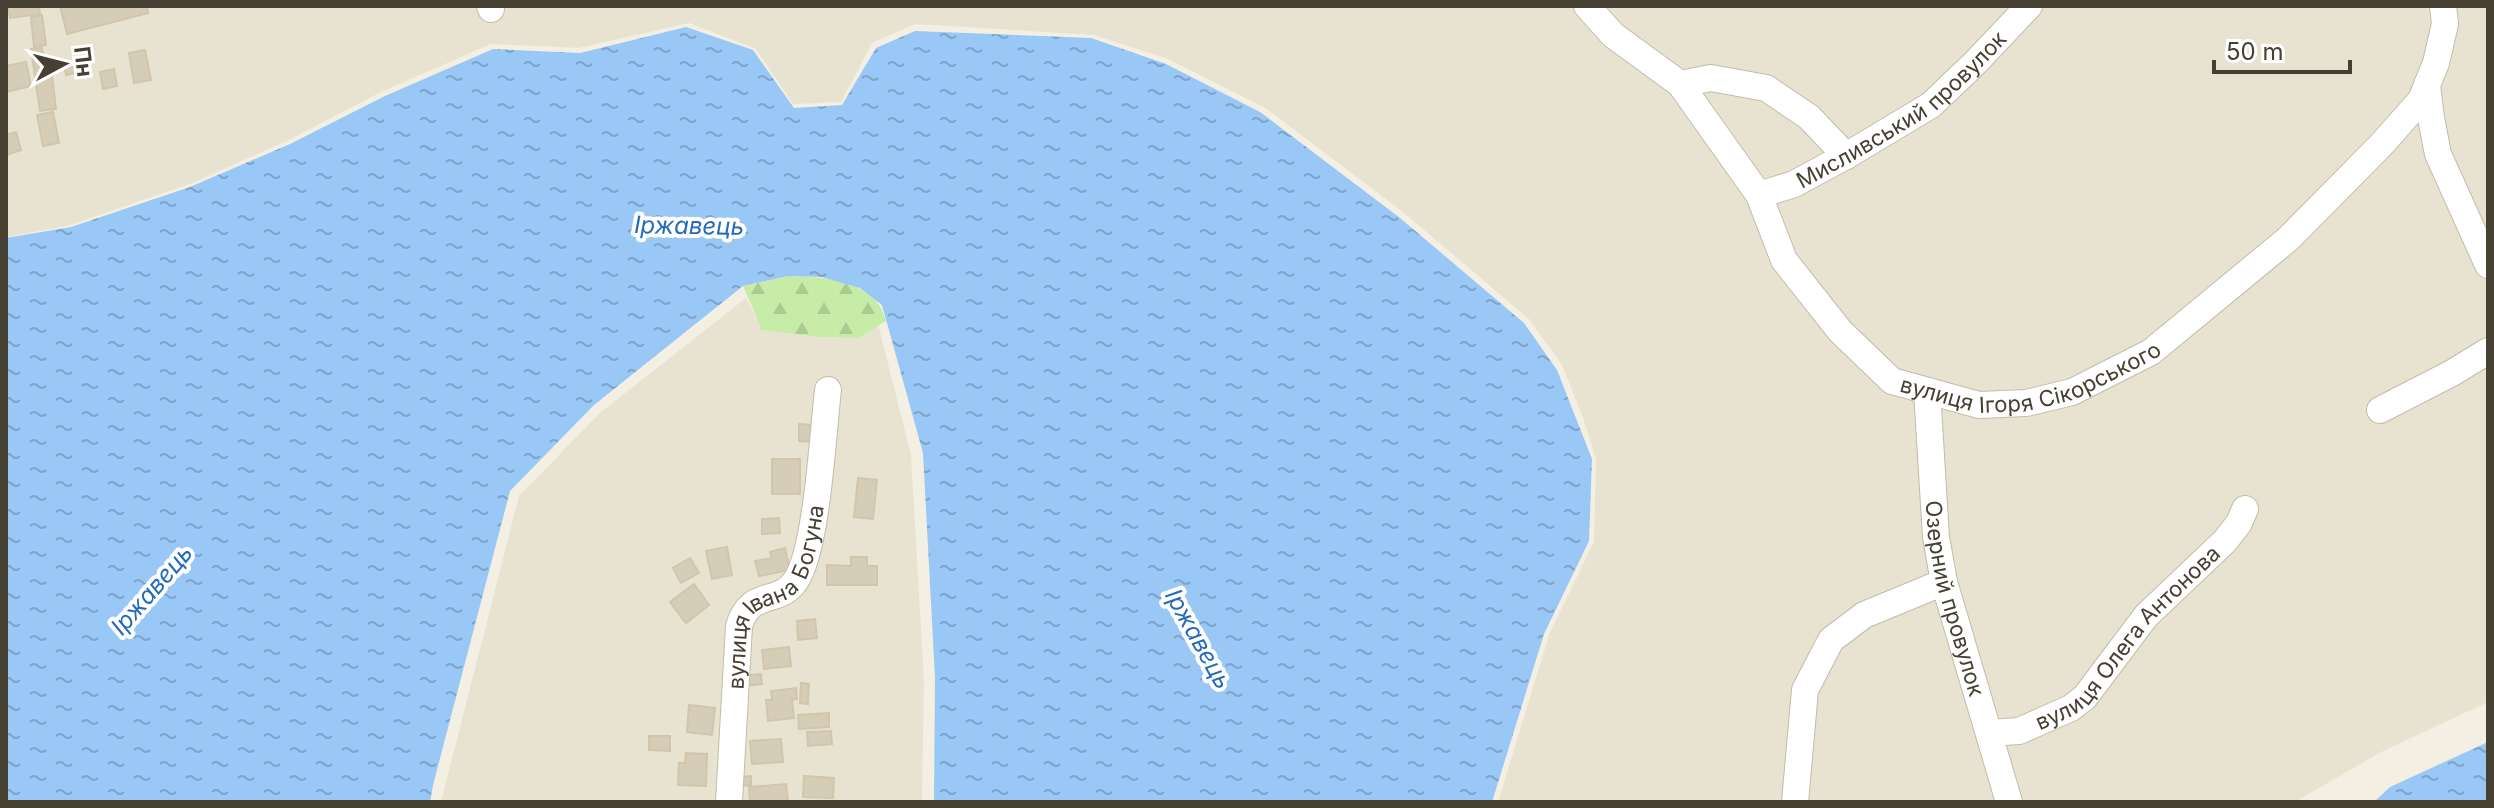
<svg xmlns="http://www.w3.org/2000/svg" width="2494" height="808" viewBox="0 0 2494 808" font-family="Inter,sans-serif">
<defs>
<pattern id="forest-firs" width="22" height="20" patternUnits="userSpaceOnUse" patternTransform="scale(2)"><rect width="22" height="20" fill="#c7eca8"/><path d="M5 1l3.5 6h-7zM16 11l3.5 6h-7z" fill="#accb91"/></pattern>
<pattern id="water-ripples" width="26" height="14" patternUnits="userSpaceOnUse" patternTransform="scale(2)"><rect width="26" height="14" fill="#99c7f6"/><path d="M2 4q2-2 4 0t4 0M15 11q2-2 4 0t4 0" fill="none" stroke="#7fa3c8"/></pattern>
</defs>
<rect width="100%" height="100%" fill="#f3f0e3"/>
<!-- residential -->
<g fill="#e8e3d1">
<polygon points="6,6 2488,6 2488,702 2381,752 2295,802 1498,802 1550,632 1594,542 1596,459 1582,415 1562,365 1529,319 1404,213 1267,109 1168,59 1094,35 915,24 872,43 841,102 793,104 756,49 689,23 579,48 491,44 383,91 287,141 190,184 67,226 6,237"/>
<polygon points="746,298 763,330 817,337 858,338 878,324 911,455 924,681 922,802 441,802 519,496 601,412"/>
</g>
<!-- forest -->
<path fill="url(#forest-firs)" d="M 788,276 C 825,277 875,279 886,321 L 858,338 L 817,337 L 762,330 L 743,286 Z"/>
<!-- water -->
<g fill="url(#water-ripples)">
<polygon points="686,27 753,50 794,108 842,105 876,48 915,31 1091,38 1166,64 1260,112 1400,218 1524,323 1557,370 1592,459 1589,541 1544,634 1492,802 934,802 935,678 923,453 882,305 860,288 822,277 788,276 743,286 594,405 510,491 433,785 430,802 6,802 6,238 71,227 190,187 290,144 385,96 493,49 580,53"/>
<polygon points="2488,742 2488,802 2374,802 2390,787"/>
</g>
<!-- building -->
<g fill="#d6cdb8" stroke="#d1c6aa" stroke-width="2">
<polygon points="8,6 39,6 40,14 10,18"/>
<polygon points="60,6 147,6 148,13 67,34"/>
<polygon points="42,15 46,45 34,47 31,17"/>
<polygon points="42,48 46,75 35,76 31,49"/>
<polygon points="145,50 151,80 134,83 129,53"/>
<polygon points="26,62 31,86 6,92 6,66"/>
<polygon points="77,62 79,72 66,75 64,65"/>
<polygon points="114,69 117,86 103,89 100,72"/>
<polygon points="52,75 56,109 40,111 35,77"/>
<polygon points="53,112 59,143 43,146 37,115"/>
<polygon points="16,132 21,150 6,155 6,135"/>
<polygon points="799,424 814,425 813,442 799,441"/>
<rect x="772" y="459" width="28" height="35"/>
<polygon points="858,478 877,480 873,519 854,517"/>
<polygon points="779,518 780,533 762,534 762,519"/>
<polygon points="727,547 732,575 712,579 706,551"/>
<polygon points="785,548 790,570 759,576 755,561 772,558 770,552"/>
<polygon points="851,557 867,557 867,566 877,566 877,585 827,585 827,565 851,566"/>
<polygon points="690,558 699,573 681,583 673,568"/>
<polygon points="694,584 709,605 686,623 670,602"/>
<polygon points="815,619 817,638 798,640 797,621"/>
<polygon points="789,647 791,666 764,669 762,650"/>
<polygon points="761,674 762,684 744,686 742,676"/>
<polygon points="801,683 809,684 808,704 800,703"/>
<polygon points="796,688 797,699 792,700 794,718 768,721 766,700 772,700 771,691"/>
<polygon points="689,705 715,708 712,735 687,732"/>
<polygon points="829,713 829,727 799,729 798,715"/>
<polygon points="831,731 832,744 808,746 807,732"/>
<polygon points="649,736 670,736 670,751 649,750"/>
<polygon points="781,739 783,762 752,764 750,741"/>
<polygon points="686,753 707,754 706,786 678,785 679,763 685,763"/>
<polygon points="751,776 751,785 740,786 739,777"/>
<polygon points="804,776 834,778 833,798 803,797"/>
<polygon points="786,784 788,802 750,802 749,787"/>
</g>
<g fill="none" stroke-linecap="round" stroke-linejoin="round">
<!-- minor casing -->
<g stroke="#c2bca8" stroke-width="28">
<g id="minor">
<polyline points="490,6 491,9"/>
<path id="s1" d="M 1587,6 L 1613,35 L 1680,84 L 1759,195 L 1784,260 L 1840,331 L 1892,381 L 1979,405 L 2026,403 L 2072,392 L 2151,352 L 2288,239 L 2381,145 L 2421,100 L 2427,85"/>
<polyline points="2443,6 2445,24 2436,63 2427,85 2431,118 2438,154 2488,265"/>
<polyline points="1680,84 1711,78 1766,88 1809,117 1846,156"/>
<path id="s2" d="M 1759,195 L 1794,184 L 1846,156 L 1931,105 L 1975,63 L 2029,6"/>
<path id="s3" d="M 1927,391 L 1936,537 L 1944,582 L 2009,802"/>
<polyline points="2380,410 2452,373 2488,351"/>
<path id="s4" d="M 1989,733 L 2019,731 L 2071,708 L 2085,697 L 2146,616 L 2225,541 L 2239,523 L 2245,509"/>
<path id="s5" d="M 729,802 L 739,626 C 750,589 777,605 794,583 C 817,555 823,431 828,390"/>
<polyline points="1795,802 1805,690 1831,640 1864,615 1944,582"/>
</g>
</g>
<!-- minor -->
<use href="#minor" stroke="#fff" stroke-width="26"/>
</g>
<g text-anchor="middle" stroke-width="8" stroke-linejoin="round" paint-order="stroke">
<!-- street labels -->
<g font-size="22" fill="#464033" stroke="#fff">
<text dy="8" stroke="none"><textPath href="#s2" startOffset="168">Мисливський провулок</textPath></text>
<text dy="8" stroke="none"><textPath href="#s1" startOffset="636">вулиця Ігоря Сікорського</textPath></text>
<text dy="8" stroke="none"><textPath href="#s5" startOffset="222">вулиця Івана Богуна</textPath></text>
<text dy="8" stroke="none"><textPath href="#s3" startOffset="210">Озерний провулок</textPath></text>
<text dy="8" stroke="none"><textPath href="#s4" startOffset="176">вулиця Олега Антонова</textPath></text>
</g>
<!-- water labels -->
<g font-size="24" font-style="italic" fill="#246cba" stroke="#fff">
<text transform="translate(689 226) rotate(1)" y="8">Іржавець</text>
<text transform="translate(152 590) rotate(-49)" y="8">Іржавець</text>
<text transform="translate(1198 639) rotate(61)" y="8">Іржавець</text>
</g>
</g>
<!-- border -->
<rect width="2494" height="808" fill="none" stroke="#464033" stroke-width="16"/>
<!-- north arrow -->
<g transform="translate(64 64) rotate(83)" stroke="#ffffff" stroke-width="6" paint-order="stroke">
<path d="M0-6L14 30L0 20L-14 30Z" fill="#464033"/>
<text y="-12" font-size="22" font-weight="bold" text-anchor="middle" fill="#464033">Пн</text>
</g>
<!-- scale -->
<path d="M2214 60v12h136v-12" fill="none" stroke="#464033" stroke-width="4"/>
<text x="2226" y="60" font-size="24" fill="#464033" stroke="#ffffff" stroke-width="6" paint-order="stroke">50 m</text>
</svg>
